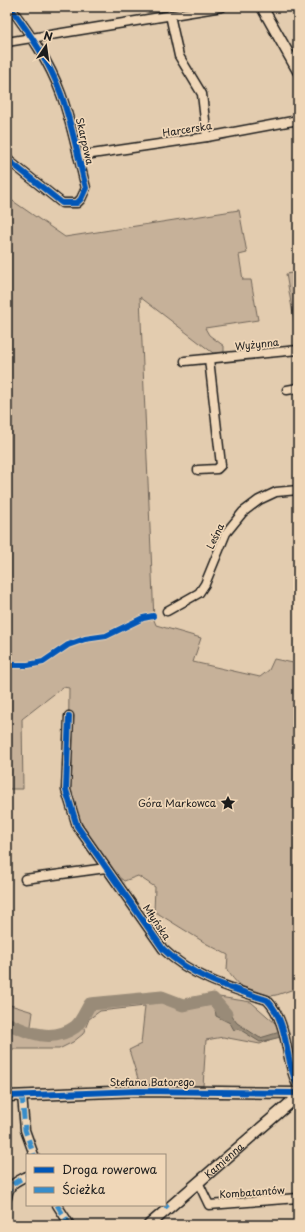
<svg xmlns="http://www.w3.org/2000/svg" width="305" height="1232" viewBox="0 0 305 1232" font-family="'Playpen Sans',sans-serif">
<rect width="100%" height="100%" fill="#e3ccaf"/>
<filter id="ink" filterUnits="userSpaceOnUse"><feTurbulence type="fractalNoise" baseFrequency=".025" numOctaves="2"/><feDisplacementMap in="SourceGraphic" scale="8" xChannelSelector="R" yChannelSelector="G"/><feConvolveMatrix kernelMatrix="1 2 1 2 8 2 1 2 1" color-interpolation-filters="sRGB"/></filter>
<g filter="url(#ink)">
<!-- built -->
<polygon fill="#d3bea3" points="7,1049 10,1049 12,1070 7,1070"/>
<!-- green -->
<g fill="#c6b199" stroke="#71665a">
<path d="M 7,197 L 65,237 L 239,210 L 247,253 L 239,255 L 243,280 L 251,280 L 258,320 L 205,328 L 209,335 L 224,346 L 224,352 L 213,353 L 140,297 L 154,620 L 156,625 L 201,638 L 193,662 L 260,677 L 269,670 L 274,659 L 298,664 L 298,988 C 289,990 280,995 271,996 C 250,998 238,986 227,970 L 228,955 L 207,944 L 154,911 L 155,887 L 138,876 L 124,881 L 108,868 L 92,845 L 68,794 L 69,688 L 63,687 L 22,719 L 23,789 L 7,789 Z"/>
<polygon points="298,272 298,343 286,274"/>
<path d="M 160,994 L 197,1006 L 219,997 L 251,1002 L 275,1023 L 280,1024 L 283,1034 L 260,1044 L 223,1037 L 206,1040 L 203,1086 L 140,1085 L 129,1050 L 141,1044 L 145,1006 L 100,1011 L 89,1019 L 83,1034 L 73,1042 L 59,1049 L 7,1049 L 7,1004 L 33,1012 L 31,1026 C 59,1049 76,1025 93,1004 Z"/>
</g>
<!-- water -->
<polygon fill="#998b78" stroke="#675f53" points="216,1000 220,1005 223,1004 237,1023 260,1038 280,1032 281,1037 260,1042 239,1029 234,1030 230,1023 216,1016 215,1008 217,1007 214,1002"/>
<g fill="none" stroke-linecap="round" stroke-linejoin="round">
<!-- river -->
<path stroke="#998b78" stroke-width="13" d="M 7,1023 C 28,1033 53,1043 75,1027 C 81,1023 86,1010 90,1004 L 162,997 L 183,1005 L 213,999 L 226,1014"/>
<!-- minor casing -->
<g stroke="#1c1c1c" stroke-width="11">
<g id="minor">
<polyline points="170,15 179,56 202,94 207,137"/>
<polyline points="7,42 222,7"/>
<path d="M 7,156 L 8,160 L 62,203 L 77,203 L 81,199 L 86,188 C 78,157 72,124 61,94 C 49,61 30,34 10,7"/>
<polyline points="78,156 207,137 298,120"/>
<polyline points="185,361 298,350"/>
<polyline points="287,390 298,388"/>
<polyline points="198,470 217,469 221,465 209,359"/>
<polyline points="167,611 199,593 205,584 226,533 243,512 259,500 276,492 298,490"/>
<path d="M 69,716 L 66,790 L 77,826 L 163,949 C 192,977 230,988 267,1000 C 290,1024 284,1060 298,1087"/>
<polyline points="25,879 106,868"/>
<polyline points="22,1095 25,1130 34,1155"/>
<polyline points="198,1182 209,1205 298,1198"/>
<path d="M 7,1198 C 9,1184 15,1182 27,1176"/>
<polyline points="57,1205 70,1225"/>
</g>
</g>
<!-- tertiary casing -->
<g stroke="#1c1c1c" stroke-width="13">
<g id="tertiary">
<polyline points="262,7 298,71"/>
<polyline points="7,1096 139,1091 298,1093"/>
<path id="s1" d="M 149,1225 L 298,1096"/>
</g>
</g>
<!-- minor -->
<use href="#minor" stroke="#f0d7b8" stroke-width="8"/>
<!-- tertiary -->
<use href="#tertiary" stroke="#f0d7b8" stroke-width="10"/>
<!-- rail casing -->
<g stroke="#1c1c1c" stroke-width="3.5">
<polyline id="rail" points="293,7 298,14"/>
</g>
<!-- rail -->
<use href="#rail" stroke="#f0d7b8" stroke-width="2" stroke-dasharray="6" stroke-linecap="butt"/>
<!-- quiet -->
<g stroke="#388dca" stroke-width="5" stroke-dasharray="10 5" stroke-linecap="butt">
<polyline points="22,1095 25,1130 34,1155"/>
<path d="M 7,1198 C 9,1184 15,1182 27,1176"/>
<polyline points="57,1205 70,1225"/>
<polyline points="165,1205 168,1208"/>
</g>
<!-- cycleway casing -->
<g stroke="#f0d7b8" stroke-width="8">
<g id="cycleway">
<path d="M 7,156 L 8,160 L 62,203 L 77,203 L 81,199 L 86,188 C 78,157 72,124 61,94 C 49,61 30,34 10,7"/>
<polyline points="7,665 28,665 43,662 68,645 85,639 106,636 143,618 153,616"/>
<path d="M 69,716 L 66,790 L 77,826 L 163,949 C 192,977 230,988 267,1000 C 290,1024 284,1060 298,1087"/>
<polyline points="7,1096 139,1091 298,1093"/>
</g>
</g>
<!-- cycleway -->
<use href="#cycleway" stroke="#0057b8" stroke-width="6"/>
</g>
</g>
<!-- icons -->
<defs>
<g id="sight-bare" transform="scale(1.2)"><path d="M0-6L1.8-2.2L6-1.7L2.9 1.2L3.7 5.4L0 3.3L-3.7 5.4L-2.9 1.2L-6-1.7L-1.8-2.2Z" fill="#1c1c1c" stroke="#f0d7b8" stroke-width="2.5" paint-order="stroke"/></g>
</defs>
<g fill-rule="evenodd">
<use href="#sight-bare" x="228" y="803"/>
</g>
<g text-anchor="middle" stroke-width="3.5" stroke-linejoin="round" paint-order="stroke">
<!-- street labels -->
<g font-size="10" fill="#1c1c1c" stroke="#f0d7b8">
<text transform="translate(187 129) rotate(-9)" y="4">Harcerska</text>
<text transform="translate(85 141) rotate(77)" y="4">Skarpowa</text>
<text transform="translate(257 344) rotate(-6)" y="4">Wyżynna</text>
<text transform="translate(215 536) rotate(-64)" y="4">Leśna</text>
<text transform="translate(157 922) rotate(56)" y="4">Młyńska</text>
<text x="152" y="1086">Stefana Batorego</text>
<text dy="4" stroke="none"><textPath href="#s1" startOffset="99">Kamienna</textPath></text>
<text transform="translate(252 1192) rotate(-4)" y="4">Kombatantów</text>
</g>
<!-- poi labels -->
<g font-size="10" fill="#1c1c1c" stroke="#f0d7b8" text-anchor="end">
<text x="216" y="807">Góra Markowca</text>
</g>
</g>
<!-- margin -->
<rect width="305" height="1232" fill="none" stroke="#f0d7b8" stroke-width="24"/>
<rect x="12" y="12" width="281" height="1208" fill="none" stroke="#1c1c1c" stroke-width="1.5" filter="url(#ink)"/>
<!-- legend -->
<rect x="26" y="1154" width="140" height="52" fill="#f0d7b8" stroke="#9b8c7a"/>
<rect x="34" y="1167" width="20" height="6" fill="#0057b8" stroke="#9b8c7a"/>
<text x="62" y="1174" font-size="12" fill="#1c1c1c">Droga rowerowa</text>
<rect x="34" y="1187" width="20" height="6" fill="#388dca" stroke="#9b8c7a"/>
<text x="62" y="1194" font-size="12" fill="#1c1c1c">Ścieżka</text>
<!-- north arrow -->
<g transform="translate(46 46) rotate(13)" stroke="#f0d7b8" stroke-width="3" paint-order="stroke">
<path d="M0-3L7 15L0 10L-7 15Z" fill="#1c1c1c"/>
<text y="-6" font-size="11" font-weight="bold" text-anchor="middle" fill="#1c1c1c">N</text>
</g>
</svg>
